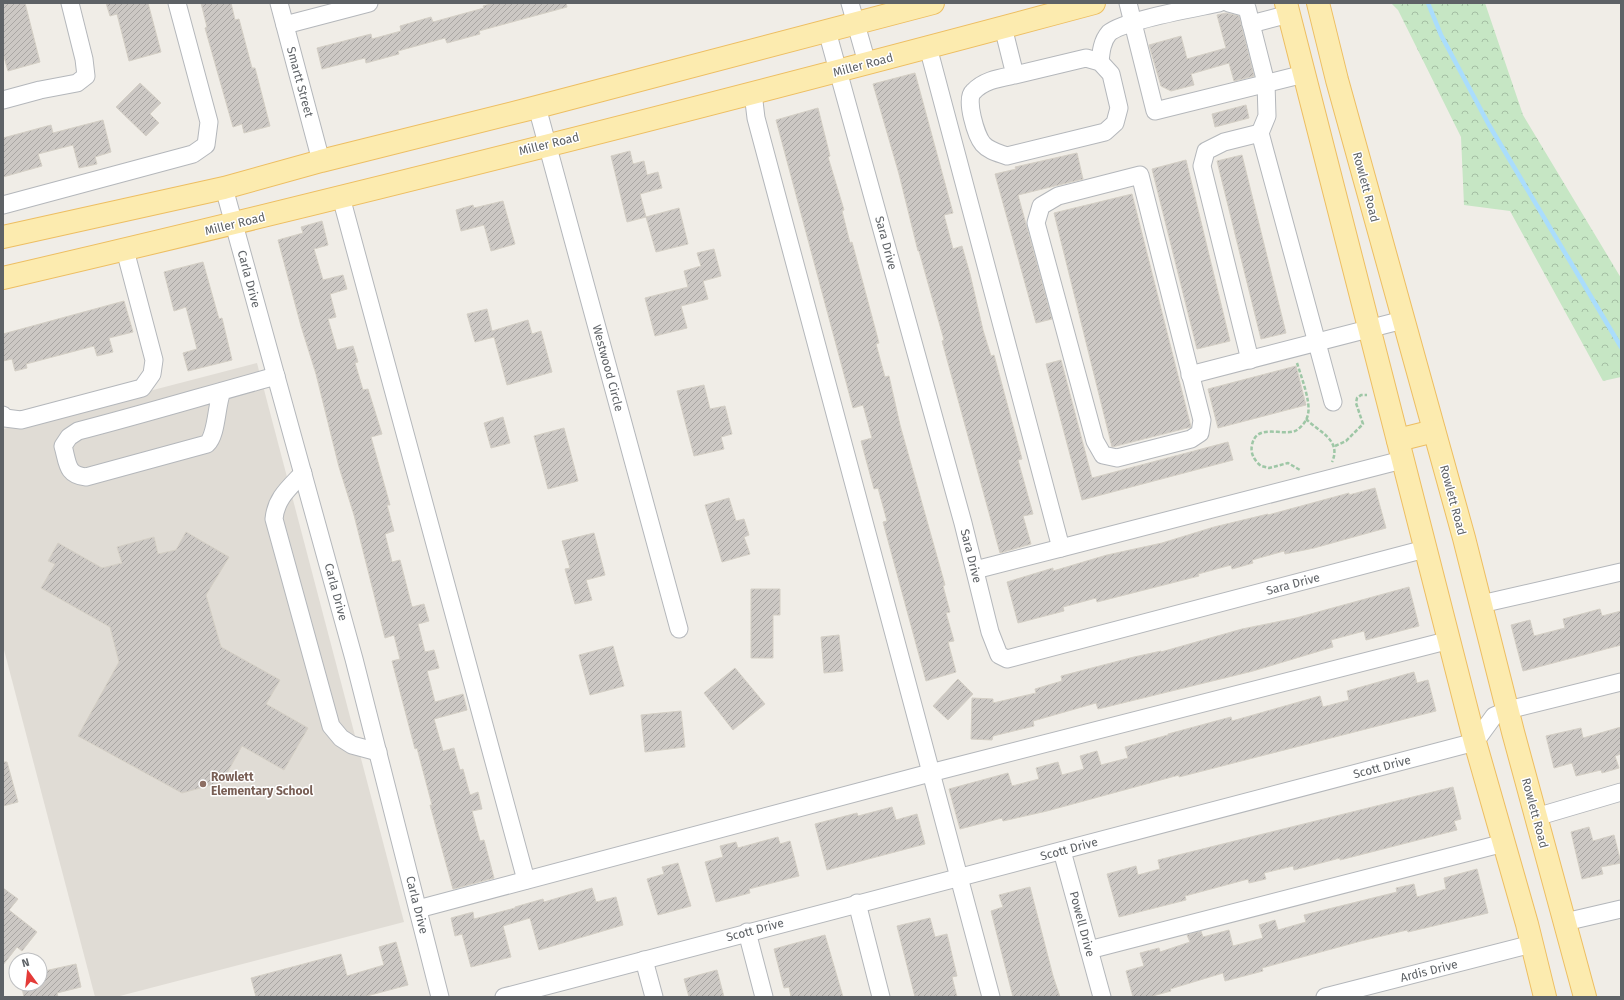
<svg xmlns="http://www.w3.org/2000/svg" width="1624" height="1000" viewBox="0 0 1624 1000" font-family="'Fira Sans',sans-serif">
<defs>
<pattern id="forest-crowns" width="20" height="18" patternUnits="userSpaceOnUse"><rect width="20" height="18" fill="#c6e6c4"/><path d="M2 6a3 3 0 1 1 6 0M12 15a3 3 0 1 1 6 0" fill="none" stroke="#a4bea3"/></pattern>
<pattern id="building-hatch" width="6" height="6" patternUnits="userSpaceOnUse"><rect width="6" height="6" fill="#ccc8c4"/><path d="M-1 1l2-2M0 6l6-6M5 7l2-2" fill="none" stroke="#a9a6a3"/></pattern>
</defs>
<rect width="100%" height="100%" fill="#f0ede7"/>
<!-- education -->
<polygon fill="#e0dcd5" points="257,363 404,922 116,997 95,997 3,646 3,429"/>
<!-- forest -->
<polygon fill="url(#forest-crowns)" points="1391,3 1485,3 1523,115 1621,278 1621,377 1603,381 1510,211 1464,205 1461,137 1398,10"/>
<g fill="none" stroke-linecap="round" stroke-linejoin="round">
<!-- stream -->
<polyline stroke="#aaddfc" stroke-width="4.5" points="1428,3 1441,35 1489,125 1621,347"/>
</g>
<!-- building -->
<g fill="url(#building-hatch)" stroke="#d4cfc5">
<polygon points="3,3 25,3 40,62 8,71 3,53"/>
<polygon points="106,3 148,3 161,52 129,61 117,14 110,16"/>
<polygon points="201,3 231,3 235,20 239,19 252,68 255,68 270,126 244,133 242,124 233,127 205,28 207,27"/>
<polygon points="494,3 566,3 567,7 479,31 480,34 447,43 445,38 398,51 399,54 366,63 365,58 322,69 317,48 371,34 372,39 401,31 400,26 431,17 433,22 484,8 483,6"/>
<polygon points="1226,13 1239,16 1254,76 1234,81 1229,63 1191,74 1194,85 1171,91 1161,86 1149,45 1181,36 1187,59 1226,48 1217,15"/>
<polygon points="915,73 953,213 944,215 953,249 962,246 970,274 983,330 991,356 994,355 1022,459 1018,460 1033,514 1023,516 1031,544 1000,553 942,341 944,340 919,251 918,251 899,174 873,84"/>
<polygon points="140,83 161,103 150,114 159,123 146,136 116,107"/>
<polygon points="1246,105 1249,118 1215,127 1212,114"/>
<polygon points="818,108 830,156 828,157 844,210 842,211 850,243 852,242 879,343 876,344 885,377 889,376 900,425 945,585 943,586 950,612 946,613 954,641 948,642 956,672 926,681 883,522 887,521 878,488 874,489 861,441 872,438 863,405 853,408 776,120"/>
<polygon points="103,120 111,152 95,157 97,164 79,168 73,145 38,154 42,166 3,177 3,138 51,125 53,133"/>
<polygon points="630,151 633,164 644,161 647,175 658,172 662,188 640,194 646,217 627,222 611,156"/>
<polygon points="1077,153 1083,179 1018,195 1052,319 1036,323 995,174 1016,169 1015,167"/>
<polygon points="1242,155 1286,333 1261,339 1217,161"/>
<polygon points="1186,160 1230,341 1197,349 1152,169"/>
<polygon points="1132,194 1191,427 1112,447 1054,213"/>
<polygon points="503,201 515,244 491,251 484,225 461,231 456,210 473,205 474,208"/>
<polygon points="679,208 688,244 656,252 646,217"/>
<polygon points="322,221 328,245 314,249 323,280 343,275 347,289 330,294 336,317 328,319 337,350 353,346 358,362 355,363 363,390 368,389 382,434 371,437 390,505 387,505 394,531 385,534 392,562 400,560 412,607 424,604 429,621 418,624 425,652 434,650 439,668 427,671 435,702 463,694 467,710 434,719 443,751 454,748 460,770 463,769 470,795 478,792 482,809 472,811 480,841 484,840 494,878 453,889 430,805 432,805 417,748 415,749 392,661 400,659 394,635 385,638 354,515 339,467 316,374 301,326 278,240 303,233 301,227"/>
<polygon points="714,249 721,276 703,281 708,299 681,306 687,328 655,336 645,298 688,287 684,271 701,266 697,253"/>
<polygon points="203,262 219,319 222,318 232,360 188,371 183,353 197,349 186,307 174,311 164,272"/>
<polygon points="124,301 133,332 109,338 113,352 97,356 94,346 26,364 27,368 15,371 12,359 3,361 3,334"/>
<polygon points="487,309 492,331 528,320 532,334 541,331 552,372 507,385 494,337 475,342 467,314"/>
<polygon points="1061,360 1092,478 1228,442 1233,460 1082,500 1046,364"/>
<polygon points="1296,366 1306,405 1218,428 1208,389"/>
<polygon points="704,385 710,409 725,406 732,434 721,437 724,449 694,456 677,391"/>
<polygon points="503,417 510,443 491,448 484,423"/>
<polygon points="564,428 578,481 548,489 534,436"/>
<polygon points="1375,488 1386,528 1314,548 1285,554 1284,551 1252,560 1253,563 1232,569 1231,565 1198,574 1199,576 1097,602 1096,598 1063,607 1064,611 1018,623 1007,582 1053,568 1053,571 1107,555 1162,543 1214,527 1268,514 1268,515 1349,493 1349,495"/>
<polygon points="729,498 736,521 744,519 749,535 744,537 750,554 722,562 705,505"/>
<polygon points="186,532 229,557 206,595 221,647 280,680 266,704 308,728 284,770 242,746 222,782 182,793 78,736 119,662 110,627 41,588 55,564 48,561 58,543 102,568 122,563 117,547 154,537 158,554 176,550"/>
<polygon points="594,533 605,575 586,580 592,600 575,604 565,569 570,568 562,541"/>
<polygon points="1409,587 1419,626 1366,640 1364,631 1331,640 1333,647 1253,671 1098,709 1096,703 1033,721 1034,726 993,736 992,740 971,739 972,698 993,699 993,703 1036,693 1035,689 1062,681 1061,676 1134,657 1161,651 1161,652 1242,629 1296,618"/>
<polygon points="751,589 780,589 780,615 773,615 773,658 751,658"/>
<polygon points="1600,609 1602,616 1621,611 1621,645 1523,671 1511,625 1530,620 1534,636 1565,628 1563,619"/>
<polygon points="839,635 843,671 824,673 821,637"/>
<polygon points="613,646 624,686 590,695 579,655"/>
<polygon points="735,668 765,704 733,730 704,693"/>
<polygon points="1414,672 1417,683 1428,680 1436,711 1179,777 1179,775 1047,811 1003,821 1002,818 960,829 949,789 1008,773 1012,786 1039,779 1036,768 1058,762 1062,775 1084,769 1080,756 1097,751 1101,765 1128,758 1125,747 1168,735 1168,734 1231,717 1232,721 1320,696 1323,707 1349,700 1347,691"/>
<polygon points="958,679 973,694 948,720 933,706"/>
<polygon points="681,711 685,747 645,752 641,715"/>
<polygon points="1621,727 1621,754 1615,756 1619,768 1602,773 1601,770 1576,776 1572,763 1554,768 1546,736 1581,728 1583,738"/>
<polygon points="3,762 7,762 18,802 3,806"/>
<polygon points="1453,787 1461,819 1454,821 1457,830 1340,860 1340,858 1294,870 1293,866 1264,873 1266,879 1249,883 1248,879 1185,896 1186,900 1119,917 1107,874 1136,866 1138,875 1160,869 1158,860"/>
<polygon points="892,807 896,820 917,814 925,844 827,870 815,824 857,813 858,816"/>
<polygon points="1589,827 1593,841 1614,835 1621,863 1601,867 1603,874 1582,879 1571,832"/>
<polygon points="778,837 780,844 790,841 799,876 749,889 750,893 716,902 705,862 723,857 720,846 736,842 738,848"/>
<polygon points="678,863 691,906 658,915 647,879 664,874 662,867"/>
<polygon points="1477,869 1488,913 1408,932 1407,930 1361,941 1262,968 1263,971 1225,981 1223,973 1170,989 1171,991 1149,997 1133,997 1126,971 1144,966 1140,953 1159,948 1160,952 1190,942 1187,935 1201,931 1203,937 1229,930 1233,946 1263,938 1259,925 1275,920 1278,930 1306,922 1304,915 1397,892 1396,888 1414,884 1417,897 1446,889 1444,878"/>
<polygon points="1030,887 1053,976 1060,997 1013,997 991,911 1003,907 999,895"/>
<polygon points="3,888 18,899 9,910 37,932 22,951 17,947 3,965"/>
<polygon points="592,888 596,902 616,897 623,925 539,950 530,918 503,926 511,957 471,967 462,934 455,936 451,918 473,912 474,919 515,908 515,907 543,899 544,902"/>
<polygon points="930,918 935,937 947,934 957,976 952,977 957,997 915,997 897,926"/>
<polygon points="825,935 843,997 791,997 789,987 784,988 774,949"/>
<polygon points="396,942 408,985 363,997 256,997 251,978 341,954 347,976 384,965 379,947"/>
<polygon points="76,964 81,987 57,993 58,997 24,997 21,984 42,984 40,982 40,972"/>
<polygon points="717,970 724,997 689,997 684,979"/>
</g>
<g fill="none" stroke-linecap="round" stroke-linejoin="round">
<!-- minor casing -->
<g stroke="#b4b7bb" stroke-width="19">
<g id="minor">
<polyline points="279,3 321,161"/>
<polyline points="850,3 867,63"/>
<polyline points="1128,3 1155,111 1304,74"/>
<polyline points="1229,3 1247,8 1266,83 1267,116 1260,133 1333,402"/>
<polyline points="1251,24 1289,14"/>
<polyline points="285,25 369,3"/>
<path d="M 1003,27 L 1015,75 L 1086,58 L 1100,62 L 1111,74 L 1119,108 L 1115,123 L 1105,132 L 1007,156 C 999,153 989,151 983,144 C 976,136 965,99 973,92 C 984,80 1000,78 1015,75"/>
<polyline points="827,31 963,523 990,632 999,655 1007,659 1425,549"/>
<polyline points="928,47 1061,548 1402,460"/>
<path d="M 1100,62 C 1101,52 1102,41 1109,33 C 1124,20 1196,8 1219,3"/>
<polyline points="753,93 756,118 991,997"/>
<polyline points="3,100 40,90 77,83 86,76 84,59 70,3"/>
<polyline points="537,107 679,629"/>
<polygon points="1140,175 1202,420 1200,433 1191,439 1117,458 1103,455 1095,441 1036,223 1041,206 1058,196"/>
<polyline points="224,188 354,659 440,997"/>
<polyline points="341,197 526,880"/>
<polyline points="3,205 193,154 206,145 209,122 177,3"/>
<polyline points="1250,360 1202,166 1206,151 1224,142 1260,133"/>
<polyline points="1190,375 1403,320"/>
<path d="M 222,391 C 216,406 217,435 207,444 L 86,477 C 66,475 68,463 63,446 L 69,437 L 78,431 C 144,414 210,394 276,376"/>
<polyline points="3,415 5,418 21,420 142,388 152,374 154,360 125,250"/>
<path d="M 303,473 C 289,488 276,498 274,519 L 331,726 L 341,738 L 352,745 L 378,752"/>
<polyline points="975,570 1061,548"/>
<polyline points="1481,604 1621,572"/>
<polyline points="1536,817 1621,792"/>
<polyline points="1062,851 1102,997"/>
<polyline points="857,903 881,997"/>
<polyline points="418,909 930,773 1450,640"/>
<polyline points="1565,922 1621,909"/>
<polyline points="747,932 764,997"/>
<polyline points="1089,950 1504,843"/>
<polyline points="644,960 654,997"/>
<polyline points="504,997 1475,742 1494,716 1508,710 1621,682"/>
<polyline points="1325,997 1532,944"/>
</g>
</g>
<!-- major casing -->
<g stroke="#edbe62" stroke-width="24">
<g id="major">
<polyline points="1286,3 1475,742 1527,924 1545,997"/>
<polyline points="1318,3 1337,80 1464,538 1513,732 1585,997"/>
<polyline points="3,237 224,188 321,161 537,107 933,3"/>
<path d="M 3,278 C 368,193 732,100 1094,3"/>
<polyline points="1398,440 1434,431"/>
</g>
</g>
<!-- path -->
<g stroke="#9ec7a6" stroke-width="2.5" stroke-dasharray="4 2" stroke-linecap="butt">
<path d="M 1297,363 C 1301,376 1311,402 1308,414 C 1307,421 1301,428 1295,431 C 1282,436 1256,423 1252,445 C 1250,454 1255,461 1261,466 L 1269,468 L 1288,463 L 1300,470"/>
<path d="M 1306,419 C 1319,432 1342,440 1332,462"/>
<polyline points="1335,446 1346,441 1363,424 1356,403 1357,398 1361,395 1367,395"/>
</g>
<!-- minor -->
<use href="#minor" stroke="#fff" stroke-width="17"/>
<!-- major -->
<use href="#major" stroke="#fcebaf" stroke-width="22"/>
</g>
<!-- markers -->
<circle fill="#8d6e63" stroke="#fff" stroke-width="1.5" cx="203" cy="784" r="4"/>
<g text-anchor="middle" stroke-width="3" stroke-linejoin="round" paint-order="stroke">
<!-- street labels -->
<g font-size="12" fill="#5e6266" stroke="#fff">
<text transform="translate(863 65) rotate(-15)" y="4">Miller Road</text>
<text transform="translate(300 82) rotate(75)" y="4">Smartt Street</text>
<text transform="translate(549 144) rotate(-14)" y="4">Miller Road</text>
<text transform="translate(1366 187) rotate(75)" y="4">Rowlett Road</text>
<text transform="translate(235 224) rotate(-14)" y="4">Miller Road</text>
<text transform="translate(886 243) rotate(75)" y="4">Sara Drive</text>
<text transform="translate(249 279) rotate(75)" y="4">Carla Drive</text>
<text transform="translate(608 368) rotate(75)" y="4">Westwood Circle</text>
<text transform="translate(1453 500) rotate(75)" y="4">Rowlett Road</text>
<text transform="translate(971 556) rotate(76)" y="4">Sara Drive</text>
<text transform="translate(1293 584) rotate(-15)" y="4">Sara Drive</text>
<text transform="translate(336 592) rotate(75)" y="4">Carla Drive</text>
<text transform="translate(1382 767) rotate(-15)" y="4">Scott Drive</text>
<text transform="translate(1535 813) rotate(75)" y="4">Rowlett Road</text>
<text transform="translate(1069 849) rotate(-15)" y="4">Scott Drive</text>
<text transform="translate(417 905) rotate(76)" y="4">Carla Drive</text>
<text transform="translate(1082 924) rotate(75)" y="4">Powell Drive</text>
<text transform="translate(755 930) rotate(-15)" y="4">Scott Drive</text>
<text transform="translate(1429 971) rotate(-14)" y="4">Ardis Drive</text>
</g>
<!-- education labels -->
<g font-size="12" font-weight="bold" fill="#785e54" stroke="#fff" text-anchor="start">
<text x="211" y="781">Rowlett<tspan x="211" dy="14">Elementary School</tspan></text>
</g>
</g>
<!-- border -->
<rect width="1624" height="1000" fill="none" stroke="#5e6266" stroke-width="8"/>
<!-- north arrow -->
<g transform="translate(28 972) rotate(345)"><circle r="19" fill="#ffffff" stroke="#bfc0c2"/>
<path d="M0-3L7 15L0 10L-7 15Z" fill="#e43b38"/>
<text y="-6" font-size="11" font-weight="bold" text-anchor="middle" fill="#5e6266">N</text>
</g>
</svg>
